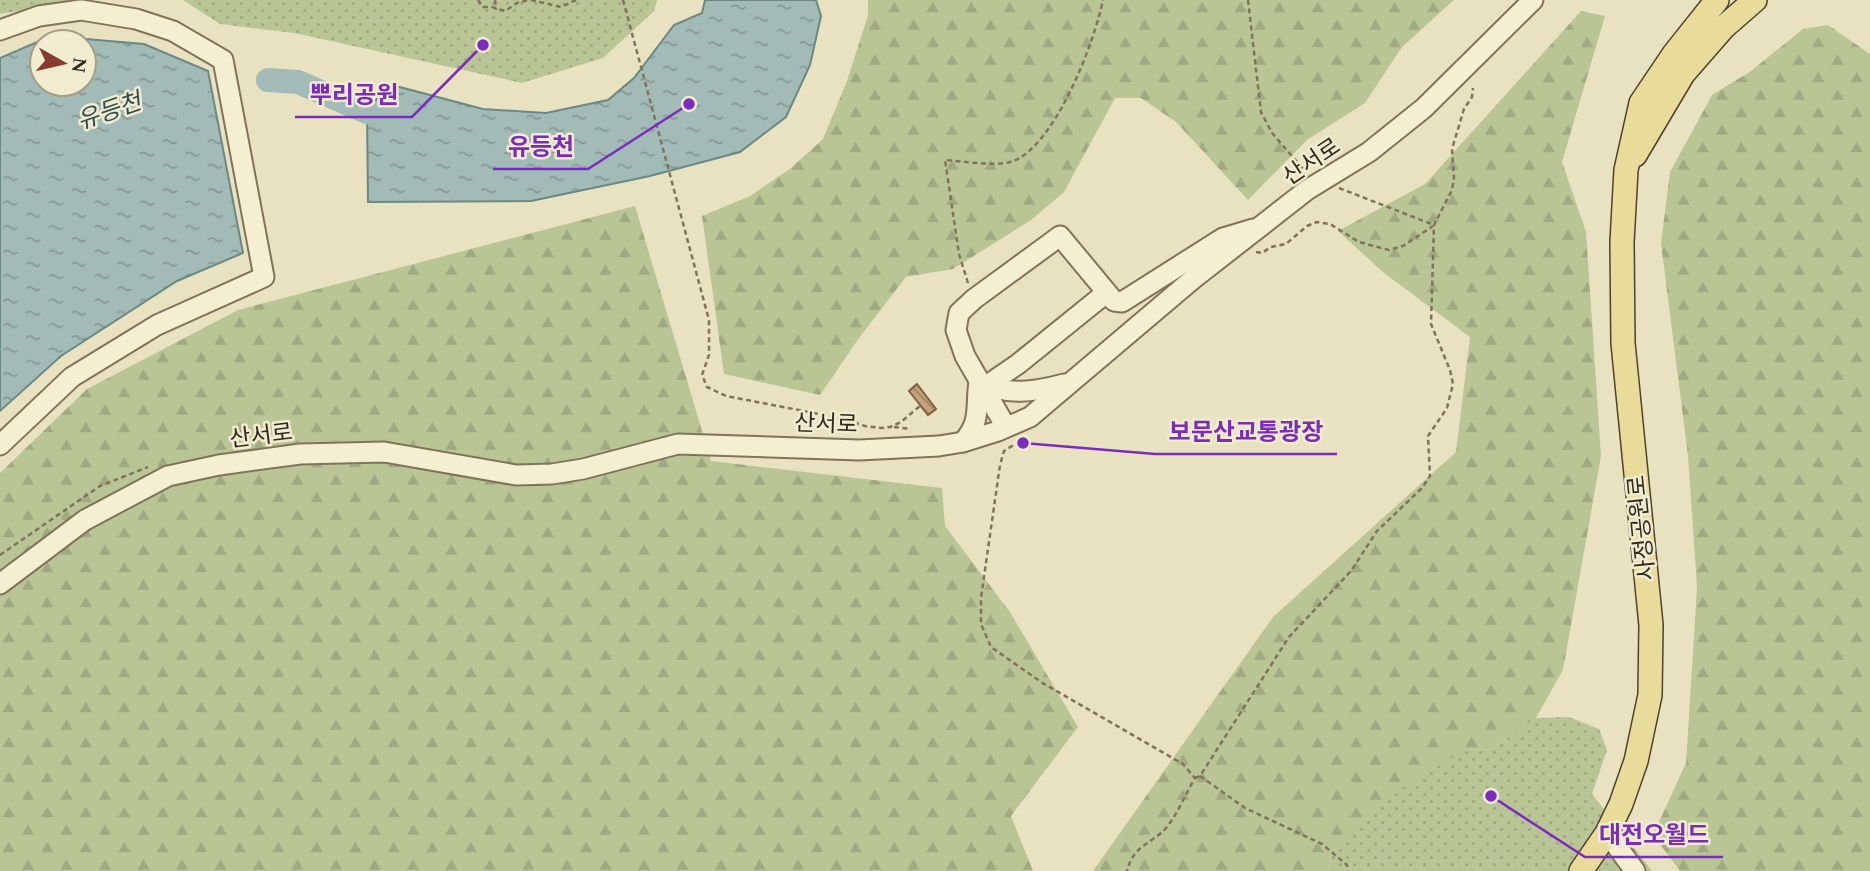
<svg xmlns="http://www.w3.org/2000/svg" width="1870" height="871" viewBox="0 0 1870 871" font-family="Spectral,'Noto Sans KR',serif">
<defs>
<pattern id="forest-firs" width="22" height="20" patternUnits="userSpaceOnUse" patternTransform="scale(1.75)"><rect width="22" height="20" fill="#bac596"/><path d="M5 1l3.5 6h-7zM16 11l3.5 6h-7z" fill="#a0a981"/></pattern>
<pattern id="park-dots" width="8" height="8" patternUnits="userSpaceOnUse" patternTransform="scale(1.75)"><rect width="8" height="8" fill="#bac596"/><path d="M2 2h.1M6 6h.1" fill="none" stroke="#a0a981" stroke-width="1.8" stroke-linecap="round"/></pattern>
<pattern id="water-ripples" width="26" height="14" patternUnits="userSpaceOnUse" patternTransform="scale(1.75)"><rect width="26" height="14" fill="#a2bbb7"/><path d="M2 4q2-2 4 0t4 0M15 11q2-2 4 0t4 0" fill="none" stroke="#859894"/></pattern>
<pattern id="building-back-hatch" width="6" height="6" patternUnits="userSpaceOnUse" patternTransform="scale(1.75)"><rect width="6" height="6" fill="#c4a179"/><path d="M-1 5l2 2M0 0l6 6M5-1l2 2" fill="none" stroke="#a08363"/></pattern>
</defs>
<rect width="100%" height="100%" fill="#e9e2c0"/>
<!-- forest -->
<g fill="url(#forest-firs)">
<polygon points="868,0 1454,0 1402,47 1365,103 1307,140 1248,200 1176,122 1141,98 1115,98 1064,192 1031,220 953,269 906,277 859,338 820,395 724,374 702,216 750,196 791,168 823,139 847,81 868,15"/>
<polygon points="1581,11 1605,16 1562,162 1586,232 1601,456 1563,670 1536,718 1491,750 1467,749 1332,849 1329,871 1093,871 1273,617 1456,452 1470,337 1384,273 1338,231 1425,184"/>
<polygon points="1828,25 1870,54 1870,871 1680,871 1653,835 1686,763 1697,587 1688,456 1661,243 1670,172 1712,95 1751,71 1803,29"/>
<polygon points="635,206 711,461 942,488 945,526 1010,612 1078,727 1011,816 1033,871 0,871 0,473 87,389 238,310"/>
</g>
<!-- park -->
<g fill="url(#park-dots)">
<polygon points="0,0 92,0 0,14"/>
<polygon points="183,0 657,0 654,11 603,58 522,83 294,33 220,24"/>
<polygon points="1569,717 1599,729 1607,750 1592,794 1652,871 1329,871 1332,849 1383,799 1467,749 1491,750 1536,718"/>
</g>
<!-- water -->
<g fill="url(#water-ripples)" stroke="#6b8884" stroke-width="2" fill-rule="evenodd">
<polygon points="705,0 816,0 821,16 810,65 786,117 740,152 650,176 531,201 368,202 367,112 388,84 483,109 546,113 608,100 634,78 674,25 702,13"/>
<path d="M 51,36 L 144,44 L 208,71 L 243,253 L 177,281 L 61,356 L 0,411 L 0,58 ZM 84,42 L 84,84 L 42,84 L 42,42 Z"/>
</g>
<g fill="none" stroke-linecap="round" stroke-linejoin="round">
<!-- river -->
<polyline stroke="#a2bbb7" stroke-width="24" points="268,80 298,82 367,112 400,119"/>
</g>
<!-- building -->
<polygon fill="url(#building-back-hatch)" stroke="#7d6142" stroke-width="2" points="917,384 936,409 928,415 909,391"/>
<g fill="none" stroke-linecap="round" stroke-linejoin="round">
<!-- minor casing -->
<g stroke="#80735a" stroke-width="23">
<g id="minor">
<polyline points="0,30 39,16 81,10 136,19 173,31 223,60 264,277 157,325 72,377 0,445"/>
<polyline points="986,386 1018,364 1106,293"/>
<polyline points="1006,427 965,356 956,330 959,313 974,299 1060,236 1114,301 1122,302 1223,238 1253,229"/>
<path d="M 963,442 C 982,421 975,407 979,382 C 1007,396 1034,392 1064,384"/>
<polyline points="0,584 85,520 168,476 219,465 300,454 384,452 516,475 552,474 583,469 678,444 859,450 939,446 963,442 998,431 1030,417 1193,279 1307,190 1369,152 1424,108 1533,0"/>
<polyline points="1607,833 1635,871"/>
</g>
</g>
<!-- major casing -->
<g stroke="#4e412e" stroke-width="26">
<g id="major">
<polyline points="1635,155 1683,74 1724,27 1755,0"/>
<polyline points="1581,871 1607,833 1621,804 1636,761 1650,695 1651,625 1623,343 1622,242 1626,170 1641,103 1674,54 1717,0"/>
</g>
</g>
<!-- path -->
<g stroke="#80735a" stroke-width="2.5" stroke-dasharray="5 3.5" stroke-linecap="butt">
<polyline points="478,0 483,7 492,7 505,11 517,3 529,0"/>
<polyline points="495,0 496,10"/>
<polyline points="531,0 561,7 576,0"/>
<polyline points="623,0 709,320 709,355 702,375 707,387 726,396 840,418 865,426 882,428 890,427 901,422 920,406"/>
<polyline points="1248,0 1261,112 1272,133 1305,171"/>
<polyline points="1339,188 1434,225"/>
<polyline points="1256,252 1262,253 1271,247 1286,244 1307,226 1317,222 1330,224 1359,242 1389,250 1403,246 1433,226"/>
<path d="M 968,283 L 959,254 L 945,160 C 963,161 1001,168 1016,160 C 1057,140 1094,43 1103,0"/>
<polyline points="894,427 911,429"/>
<path d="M 1020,441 L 1004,451 L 1000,465 L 981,598 L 981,624 L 991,647 L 1041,682 L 1183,764 L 1195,778 C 1186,793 1178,813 1167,827 C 1151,845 1134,844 1127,871"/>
<polyline points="0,555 100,486 148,467"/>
<polyline points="1200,776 1245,808 1322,844 1347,865 1348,870"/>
<polyline points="1195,778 1200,776 1289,637 1351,571 1377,531 1422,488 1430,476 1428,436 1447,408 1453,384 1450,370 1431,324 1434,225 1452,190 1454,178 1452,149 1464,109 1472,97 1473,88"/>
</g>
<!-- minor -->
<use href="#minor" stroke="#f5efd2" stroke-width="19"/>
<!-- major -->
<use href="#major" stroke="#e9db9a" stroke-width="23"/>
</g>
<g text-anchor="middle" stroke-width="5" stroke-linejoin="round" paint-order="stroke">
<!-- street labels -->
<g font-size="23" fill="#31291d" stroke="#f1ebcf">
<text transform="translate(1311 161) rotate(-34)" y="8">산서로</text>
<text transform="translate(826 423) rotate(2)" y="8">산서로</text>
<text transform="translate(261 435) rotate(-7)" y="8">산서로</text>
<text transform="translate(1641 528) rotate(-96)" y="8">사정공원로</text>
</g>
<!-- water labels -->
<g font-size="24" font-style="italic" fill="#2d4d50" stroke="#f1ebcf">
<text transform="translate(109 111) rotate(-19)" y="8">유등천</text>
</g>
</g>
<!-- callouts -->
<path fill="none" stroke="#7b2cbf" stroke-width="2.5" d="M483 45L412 117H295M689 104L588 169H493M1023 443L1155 454H1337M1491 796L1585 857H1723"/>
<g fill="#7b2cbf" stroke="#f1ebcf" stroke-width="2.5">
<circle cx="483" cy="45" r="7"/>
<circle cx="689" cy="104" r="7"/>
<circle cx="1023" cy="443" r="7"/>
<circle cx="1491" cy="796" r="7"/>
</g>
<g font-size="24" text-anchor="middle" font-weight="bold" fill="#7b2cbf" stroke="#f1ebcf" stroke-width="5" stroke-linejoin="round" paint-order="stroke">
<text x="354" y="103">뿌리공원</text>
<text x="541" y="155">유등천</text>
<text x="1246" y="440">보문산교통광장</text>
<text x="1654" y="843">대전오월드</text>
</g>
<!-- north arrow -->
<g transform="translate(63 63) rotate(98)"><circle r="33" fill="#f1ebcf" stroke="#a49d88" stroke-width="2"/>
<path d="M0-5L12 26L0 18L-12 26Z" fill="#893a30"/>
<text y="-10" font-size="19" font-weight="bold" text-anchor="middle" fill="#31291d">N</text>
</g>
</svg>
